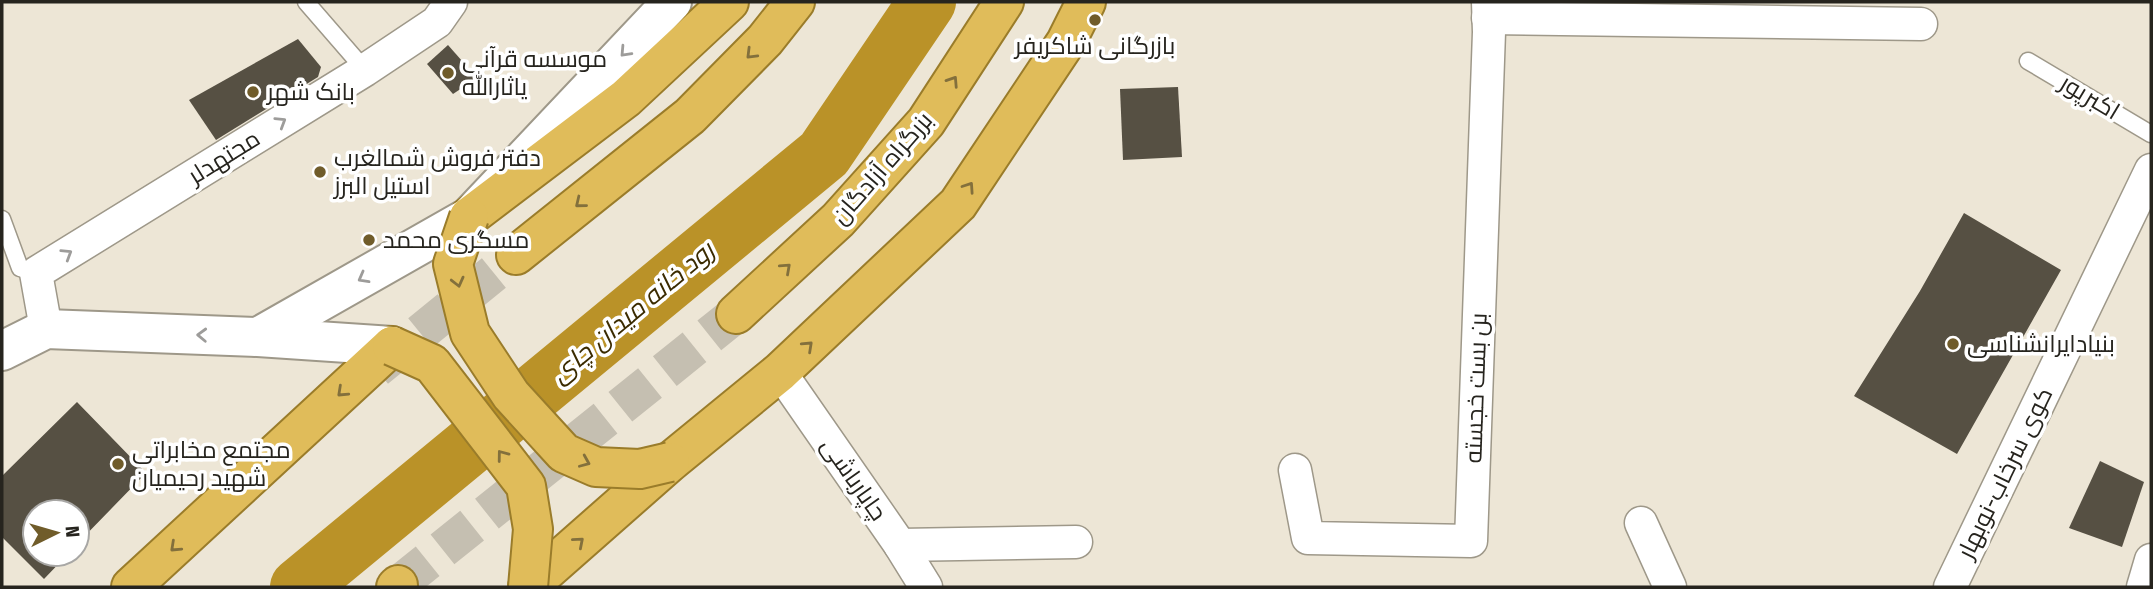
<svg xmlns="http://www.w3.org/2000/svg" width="2153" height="589" viewBox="0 0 2153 589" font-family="'Fira Sans Condensed',Cairo,sans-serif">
<rect width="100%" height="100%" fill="#ede6d6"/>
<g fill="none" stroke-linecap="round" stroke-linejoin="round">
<!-- river -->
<polyline stroke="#ba9228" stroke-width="58" points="299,587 824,154 927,2"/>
</g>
<!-- building -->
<g fill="#565043">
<polygon points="298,39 321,67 318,77 216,140 189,100"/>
<polygon points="448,45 477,78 453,94 427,64"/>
<polygon points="1178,87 1182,157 1123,160 1120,89"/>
<polygon points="1964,213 2061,270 1957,454 1854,396 1920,291"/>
<polygon points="77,402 146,473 77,544 77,512 35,512 35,554 68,554 44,579 2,537 2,476"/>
<polygon points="2100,461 2144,482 2122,547 2069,528"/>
</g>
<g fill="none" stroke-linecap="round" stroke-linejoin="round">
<!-- trunk-tunnel -->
<g stroke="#c5bfb1" stroke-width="38" stroke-dasharray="38 19" stroke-linecap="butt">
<polyline points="376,369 516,255"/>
<polyline points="398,585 736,314"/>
</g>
<!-- service casing -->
<g stroke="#9e9889" stroke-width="19">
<g id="service">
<polyline points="306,2 365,70"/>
<polyline points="2028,61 2151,134"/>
<polyline points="2,219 20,268 36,273"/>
</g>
</g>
<!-- minor casing -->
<g stroke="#9e9889" stroke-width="35">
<g id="minor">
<polyline points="1488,18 1921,24"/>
<polyline points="46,329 36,273 365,70 437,22 451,2"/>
<polyline points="780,372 900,545 926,587"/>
<polyline points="1295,470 1308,538 1471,541 1489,32 1488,2"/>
<polyline points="1641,523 1670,587"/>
<polyline points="900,545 1076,542"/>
<polyline points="1950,587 2151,170"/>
<polyline points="2143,587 2151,560"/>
</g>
</g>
<!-- secondary casing -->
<g stroke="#9e9889" stroke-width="42">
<g id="secondary">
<polyline points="258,337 469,217 672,2"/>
<polyline points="2,351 46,329 258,337 392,346"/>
</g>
</g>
<!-- trunk casing -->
<g stroke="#9a7c2a" stroke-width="42">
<g id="trunk">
<polyline points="469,217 626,98 729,2"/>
<polyline points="516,255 690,116 765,40 795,2"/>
<polyline points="736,314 838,220 926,122 1004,2"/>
<polyline points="131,587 392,346"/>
<polyline points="396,587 398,585"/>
<polyline points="528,587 670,462 780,372 958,204 1066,42 1086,2"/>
</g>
</g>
<!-- service -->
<use href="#service" stroke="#fff" stroke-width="16"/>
<!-- minor -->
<use href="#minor" stroke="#fff" stroke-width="32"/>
<!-- secondary -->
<use href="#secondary" stroke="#fff" stroke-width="38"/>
<!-- trunk -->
<use href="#trunk" stroke="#e0bc5a" stroke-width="38"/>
<!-- trunk-bridge casing -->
<g stroke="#9a7c2a" stroke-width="42" stroke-linecap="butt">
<g id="trunk-bridge">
<polyline points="469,217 453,264 470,333 511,395 564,453 596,467 640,469 670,462"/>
<polyline points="392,346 432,364 526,486 533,529 528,587"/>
</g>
</g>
<!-- trunk-bridge -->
<use href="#trunk-bridge" stroke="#e0bc5a" stroke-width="38"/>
</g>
<!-- one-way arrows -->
<defs><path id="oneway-chevron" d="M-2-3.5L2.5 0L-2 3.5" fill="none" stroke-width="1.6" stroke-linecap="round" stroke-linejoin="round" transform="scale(1.75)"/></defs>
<g stroke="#9d9c9a">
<use href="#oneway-chevron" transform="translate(625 52) rotate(133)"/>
<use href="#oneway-chevron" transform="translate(281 122) rotate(-32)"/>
<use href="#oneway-chevron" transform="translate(67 254) rotate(-32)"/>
<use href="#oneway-chevron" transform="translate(363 278) rotate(151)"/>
<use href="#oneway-chevron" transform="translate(202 335) rotate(-178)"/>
</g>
<g stroke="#83703c">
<use href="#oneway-chevron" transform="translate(751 54) rotate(135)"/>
<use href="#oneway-chevron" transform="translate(953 81) rotate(-57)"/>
<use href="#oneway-chevron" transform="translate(969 187) rotate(-56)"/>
<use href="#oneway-chevron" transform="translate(580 203) rotate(141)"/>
<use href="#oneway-chevron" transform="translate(786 268) rotate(-42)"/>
<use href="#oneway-chevron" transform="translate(458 282) rotate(76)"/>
<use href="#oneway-chevron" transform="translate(808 346) rotate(-43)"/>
<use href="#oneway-chevron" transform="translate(342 392) rotate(137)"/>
<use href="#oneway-chevron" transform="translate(502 455) rotate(-127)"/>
<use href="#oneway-chevron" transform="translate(585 462) rotate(23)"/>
<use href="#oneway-chevron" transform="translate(579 542) rotate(-41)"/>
<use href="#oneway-chevron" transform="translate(175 547) rotate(137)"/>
</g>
<!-- markers -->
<g fill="#705c2a" stroke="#fff" stroke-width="2.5">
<circle cx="1095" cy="20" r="7"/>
<circle cx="448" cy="73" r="7"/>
<circle cx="253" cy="92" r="7"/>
<circle cx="320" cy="172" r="7"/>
<circle cx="369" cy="240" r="7"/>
<circle cx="1953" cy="344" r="7"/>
<circle cx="118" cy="464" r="7"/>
</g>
<g text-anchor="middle" stroke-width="7" stroke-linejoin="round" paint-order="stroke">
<!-- poi labels -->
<g font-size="24" fill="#26241e" stroke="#fff" text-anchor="start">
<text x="1095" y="54" text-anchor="middle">بازرگانی شاکریفر</text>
<text x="462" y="67">موسسه قرآنی<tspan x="462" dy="28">یاثارالله</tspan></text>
<text x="267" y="100">بانک شهر</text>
<text x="334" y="166">دفتر فروش شمالغرب<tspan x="334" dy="28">استیل البرز</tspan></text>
<text x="383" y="248">مسگری محمد</text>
<text x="1967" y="352">بنیادایرانشناسی</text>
<text x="132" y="458">مجتمع مخابراتی<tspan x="132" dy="28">شهید رحیمیان</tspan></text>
</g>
<!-- street labels -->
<g font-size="24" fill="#26241e" stroke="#fff">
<text transform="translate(2090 97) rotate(31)" y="8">اکبرپور</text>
<text transform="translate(224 157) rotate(-32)" y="8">مجتهدلر</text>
<text transform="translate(882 168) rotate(-49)" y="8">بزرگراه آزادگان</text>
<text transform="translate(1476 388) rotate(-88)" y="8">بن بست خجسته</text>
<text transform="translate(2005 473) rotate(-64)" y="8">کوی سرخاب-نوبهار</text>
<text transform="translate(854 479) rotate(55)" y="8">چاپارباشی</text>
</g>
<!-- water labels -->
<g font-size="26" font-style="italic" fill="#3b2b00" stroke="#fff">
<text transform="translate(632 312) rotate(-40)" y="9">رود خانه میدان چای</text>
</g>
</g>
<!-- border -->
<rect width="2153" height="589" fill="none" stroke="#26241e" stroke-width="7"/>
<!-- north arrow -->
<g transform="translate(56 533) rotate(85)"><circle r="33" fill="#ffffff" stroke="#a8a7a5" stroke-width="2"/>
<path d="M0-5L12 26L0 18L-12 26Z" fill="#705c2a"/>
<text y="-10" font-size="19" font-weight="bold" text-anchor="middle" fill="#26241e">N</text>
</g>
</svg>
